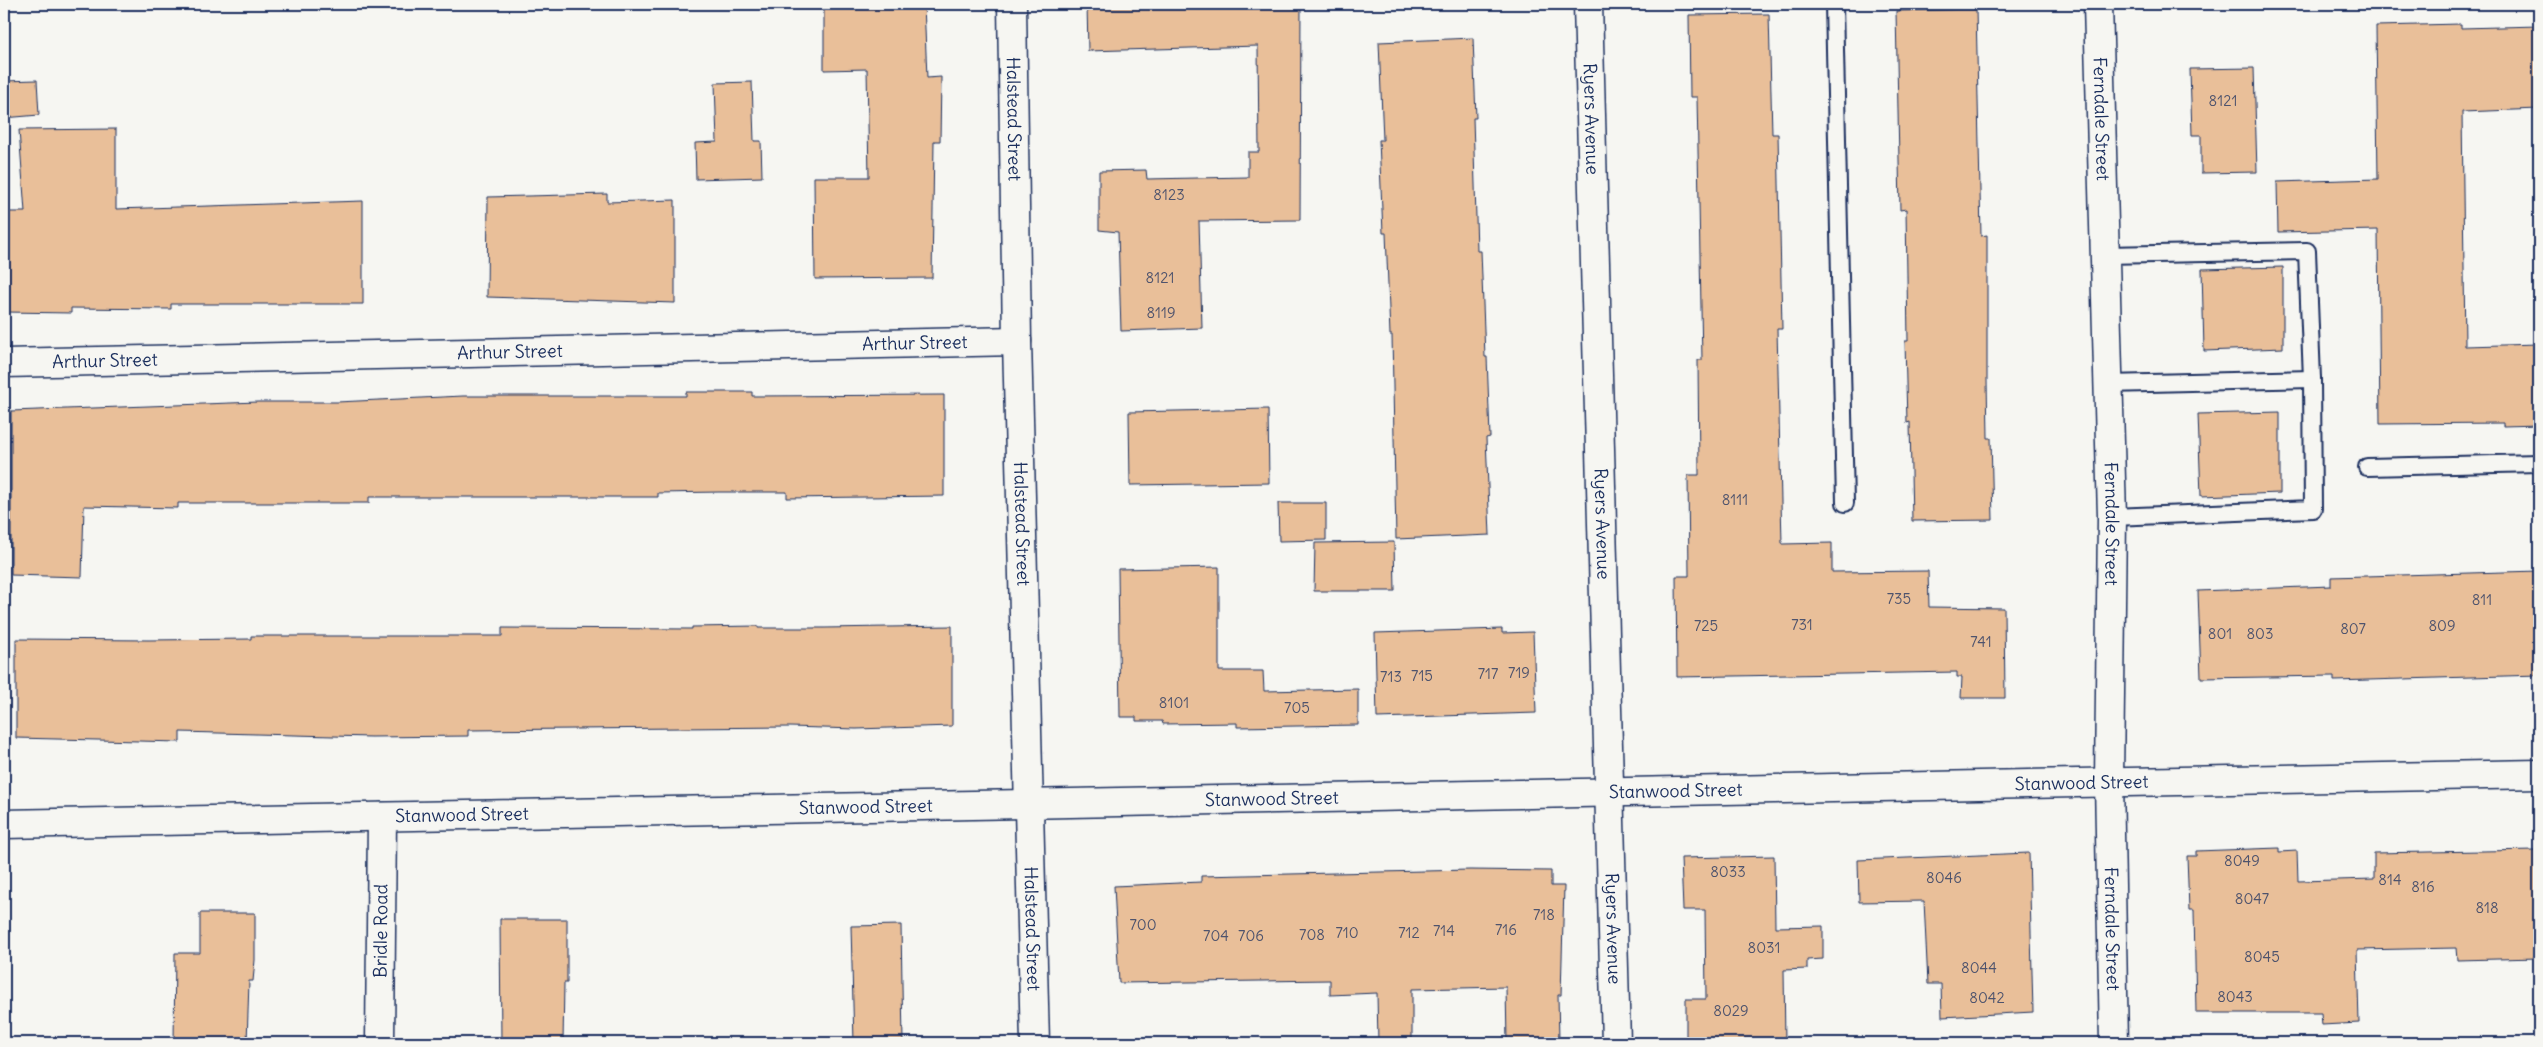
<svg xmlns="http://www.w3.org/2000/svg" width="2543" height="1047" viewBox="0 0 2543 1047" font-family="Delius,sans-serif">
<rect width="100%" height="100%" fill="#f6f6f2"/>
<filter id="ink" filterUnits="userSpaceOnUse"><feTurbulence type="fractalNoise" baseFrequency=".02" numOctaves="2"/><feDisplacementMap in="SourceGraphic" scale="10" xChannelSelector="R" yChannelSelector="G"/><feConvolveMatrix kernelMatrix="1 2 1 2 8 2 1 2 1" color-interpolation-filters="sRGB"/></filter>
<g filter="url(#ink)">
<!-- building -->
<g fill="#e9bf99" stroke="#1b2f5e">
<polygon points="824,4 924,4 927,78 941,77 940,141 934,141 932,278 815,279 814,177 869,177 867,69 824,70"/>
<polygon points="1087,4 1301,4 1300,220 1199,221 1202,328 1121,331 1118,232 1099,230 1099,171 1146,170 1147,179 1248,177 1248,152 1259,152 1258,46 1088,51"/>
<polygon points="1976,9 1981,236 1987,235 1987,380 1988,438 1991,438 1993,520 1912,521 1910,422 1907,423 1905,341 1908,341 1906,209 1900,210 1896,11"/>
<polygon points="1769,14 1772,134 1778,134 1782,329 1777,329 1782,544 1832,543 1832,572 1928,571 1929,607 2004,608 2005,698 1961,698 1962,677 1957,677 1957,672 1677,677 1676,576 1689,576 1688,475 1699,475 1698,360 1702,360 1697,97 1690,97 1689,15"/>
<polygon points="2461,24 2461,28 2539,26 2539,109 2462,112 2465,346 2539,344 2539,425 2503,426 2503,423 2380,424 2378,230 2278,232 2277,182 2378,179 2376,26"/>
<polygon points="1473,38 1476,118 1473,118 1477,251 1481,251 1485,357 1487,357 1490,437 1486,438 1490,535 1396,539 1392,335 1390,335 1386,233 1383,233 1379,140 1383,140 1379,42"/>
<polygon points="2254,68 2257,172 2201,173 2201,135 2192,135 2190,69"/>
<polygon points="37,80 39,115 4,118 4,81"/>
<polygon points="752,82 754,141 761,141 762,177 696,179 695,143 717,142 715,83"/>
<polygon points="116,129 116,209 363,201 363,304 171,304 171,309 71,308 71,313 6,312 6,212 25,212 19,130"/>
<polygon points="607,194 607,202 675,200 675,303 487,297 488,197"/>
<polygon points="2283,267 2283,348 2204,351 2202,269"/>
<polygon points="686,392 752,392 752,396 944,395 944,496 787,498 787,492 719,492 658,493 658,497 369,497 369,503 178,503 178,508 84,506 82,577 11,575 11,411 258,402 337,402 463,396 686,396"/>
<polygon points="1268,409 1269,483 1130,485 1129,412"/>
<polygon points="2280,412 2280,493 2201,496 2198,414"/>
<polygon points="1278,503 1326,503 1326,540 1279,541"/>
<polygon points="1394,542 1395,591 1314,591 1315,543"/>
<polygon points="1219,567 1219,671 1263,671 1264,691 1358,689 1358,725 1237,727 1237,723 1163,724 1162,721 1136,721 1136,717 1120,717 1118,569"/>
<polygon points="2539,571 2539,675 2334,681 2334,676 2201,678 2198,591 2331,586 2331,577"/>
<polygon points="758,626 758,628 824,628 952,626 952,726 856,729 790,727 468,730 468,736 371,737 180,732 180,742 16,738 16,639 148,640 251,639 251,636 502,636 502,628 692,629 692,627"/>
<polygon points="1502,629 1502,633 1533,632 1536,713 1377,718 1375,633"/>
<polygon points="2279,848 2279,852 2297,851 2298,881 2374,879 2374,853 2536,850 2538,958 2457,960 2456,948 2357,950 2359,1023 2322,1025 2321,1013 2196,1013 2194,910 2189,910 2187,856 2196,856 2196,851"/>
<polygon points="2029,853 2033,1012 1942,1017 1941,984 1928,984 1924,901 1859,902 1858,860"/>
<polygon points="1774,856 1775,927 1823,926 1823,959 1807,960 1807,969 1784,970 1785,1043 1686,1043 1686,999 1706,999 1705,910 1683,910 1681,858"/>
<polygon points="1470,870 1551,871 1551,886 1564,886 1561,995 1558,995 1559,1041 1507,1042 1506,987 1412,989 1412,1043 1378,1043 1377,993 1330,995 1330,980 1119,983 1114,886 1201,882 1201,876"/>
<polygon points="200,913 255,913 255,960 253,981 249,981 247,1043 174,1043 175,953 200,953"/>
<polygon points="500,919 567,919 567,983 564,983 563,1043 501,1043"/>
<polygon points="901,925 903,1043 854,1043 851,926"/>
</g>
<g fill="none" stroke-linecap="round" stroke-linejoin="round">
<!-- service casing -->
<g stroke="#1b2f5e" stroke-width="20">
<g id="service">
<polyline points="1834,4 1845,503"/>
<polyline points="2105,255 2307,251 2312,379 2313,509 2112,517"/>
<polyline points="2108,384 2312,379"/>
<polyline points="2367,467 2539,463"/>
</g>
</g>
<!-- minor casing -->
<g stroke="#1b2f5e" stroke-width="31">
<g id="minor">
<path id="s1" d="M 1012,4 L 1017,341 L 1035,1043"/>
<path id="s2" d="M 1588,4 L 1616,1043"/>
<path id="s3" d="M 2098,4 L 2112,517 L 2109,781 L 2114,1043"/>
<path id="s4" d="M 4,363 L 1017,341"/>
<path id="s5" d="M 4,824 L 2539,774"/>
<path id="s6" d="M 380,1043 L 382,817"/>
</g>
</g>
<!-- service -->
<use href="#service" stroke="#f6f6f2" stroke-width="16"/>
<!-- minor -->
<use href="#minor" stroke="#f6f6f2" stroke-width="28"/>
</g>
</g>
<g text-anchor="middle" stroke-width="4.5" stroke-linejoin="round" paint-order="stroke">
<!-- number labels -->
<g font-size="15" fill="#4e536d">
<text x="2223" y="106">8121</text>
<text x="1169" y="200">8123</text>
<text x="1160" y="283">8121</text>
<text x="1161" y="318">8119</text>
<text x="1735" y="505">8111</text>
<text x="1899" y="604">735</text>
<text x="2482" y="605">811</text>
<text x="1802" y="630">731</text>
<text x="1706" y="631">725</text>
<text x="2442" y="631">809</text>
<text x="2353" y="634">807</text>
<text x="2220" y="639">801</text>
<text x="2260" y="639">803</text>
<text x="1981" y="647">741</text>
<text x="1519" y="678">719</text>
<text x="1488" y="679">717</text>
<text x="1422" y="681">715</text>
<text x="1391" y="682">713</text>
<text x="1174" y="708">8101</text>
<text x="1297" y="713">705</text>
<text x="2242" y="866">8049</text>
<text x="1728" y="877">8033</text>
<text x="1944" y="883">8046</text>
<text x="2390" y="885">814</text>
<text x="2423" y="892">816</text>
<text x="2252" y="904">8047</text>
<text x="2487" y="913">818</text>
<text x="1544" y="920">718</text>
<text x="1143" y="930">700</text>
<text x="1506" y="935">716</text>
<text x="1444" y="936">714</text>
<text x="1347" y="938">710</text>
<text x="1409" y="938">712</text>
<text x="1312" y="940">708</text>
<text x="1216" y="941">704</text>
<text x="1251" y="941">706</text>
<text x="1764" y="953">8031</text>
<text x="2262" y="962">8045</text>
<text x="1979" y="973">8044</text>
<text x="2235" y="1002">8043</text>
<text x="1987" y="1003">8042</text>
<text x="1731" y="1016">8029</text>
</g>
<!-- street labels -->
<g font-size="18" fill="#1b2f5e" stroke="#f6f6f2">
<text dy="6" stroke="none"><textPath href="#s1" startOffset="115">Halstead Street</textPath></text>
<text dy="6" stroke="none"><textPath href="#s2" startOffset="115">Ryers Avenue</textPath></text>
<text dy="6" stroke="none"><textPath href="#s3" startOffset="115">Ferndale Street</textPath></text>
<text dy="6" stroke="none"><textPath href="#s4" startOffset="911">Arthur Street</textPath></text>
<text dy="6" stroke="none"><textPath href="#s4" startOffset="506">Arthur Street</textPath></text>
<text dy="6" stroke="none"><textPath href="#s4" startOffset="101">Arthur Street</textPath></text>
<text dy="6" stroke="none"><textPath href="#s2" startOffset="520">Ryers Avenue</textPath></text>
<text dy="6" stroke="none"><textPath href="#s3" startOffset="520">Ferndale Street</textPath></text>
<text dy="6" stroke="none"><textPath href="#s1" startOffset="520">Halstead Street</textPath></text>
<text dy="6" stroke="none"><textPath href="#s5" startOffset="2078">Stanwood Street</textPath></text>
<text dy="6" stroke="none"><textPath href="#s5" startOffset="1672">Stanwood Street</textPath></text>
<text dy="6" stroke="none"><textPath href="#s5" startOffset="1268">Stanwood Street</textPath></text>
<text dy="6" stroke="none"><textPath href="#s5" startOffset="862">Stanwood Street</textPath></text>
<text dy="6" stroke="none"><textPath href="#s5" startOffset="458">Stanwood Street</textPath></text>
<text dy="6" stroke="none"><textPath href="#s1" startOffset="925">Halstead Street</textPath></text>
<text dy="6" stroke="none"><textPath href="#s2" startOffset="925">Ryers Avenue</textPath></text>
<text dy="6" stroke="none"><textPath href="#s3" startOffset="925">Ferndale Street</textPath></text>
<text dy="6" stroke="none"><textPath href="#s6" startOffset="112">Bridle Road</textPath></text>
</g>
</g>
<!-- margin -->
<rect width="2543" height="1047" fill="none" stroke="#f6f6f2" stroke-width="20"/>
<rect x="10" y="10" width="2523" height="1027" fill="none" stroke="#1b2f5e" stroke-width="2" filter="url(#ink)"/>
</svg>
